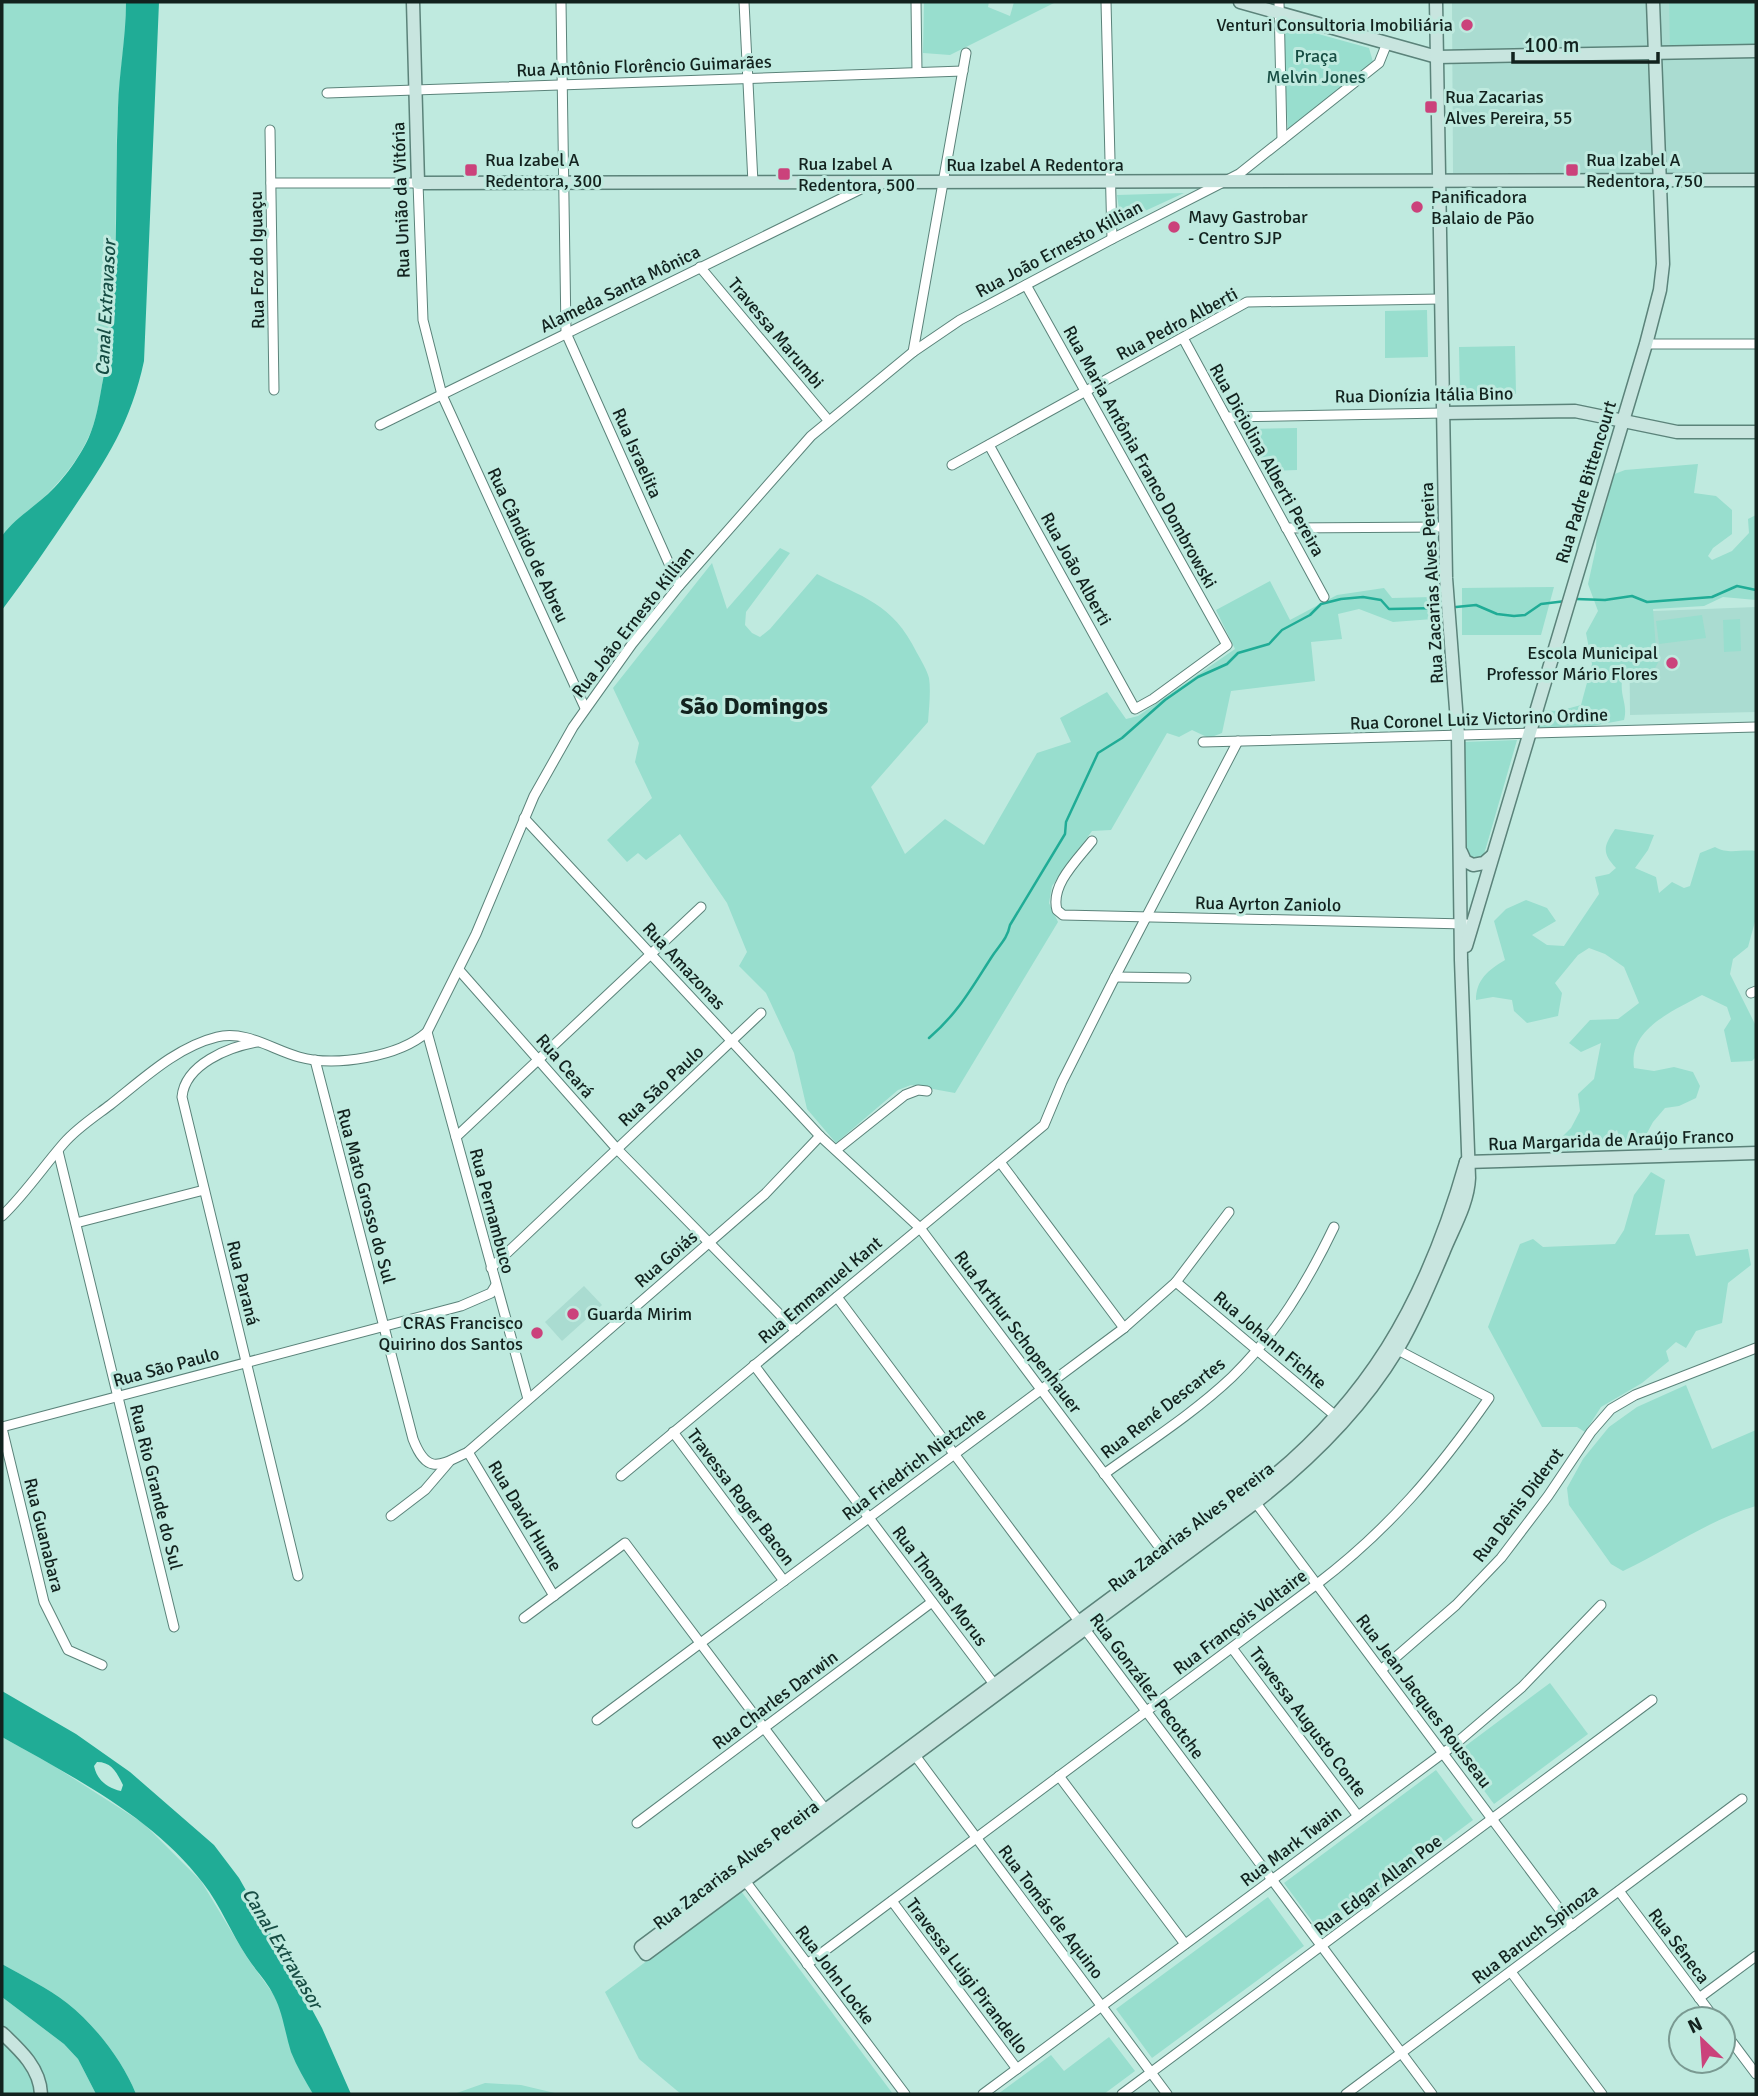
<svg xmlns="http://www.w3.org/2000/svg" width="1758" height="2096" viewBox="0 0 1758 2096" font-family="Signika,sans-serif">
<rect width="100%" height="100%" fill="#bfeadf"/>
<!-- built -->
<g fill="#aadcd1">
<polygon points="1452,2 1756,2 1756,174 1453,173"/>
<polygon points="1756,607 1756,712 1630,715 1629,612"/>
<polygon points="584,1286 602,1305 562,1341 545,1322"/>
</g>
<!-- green -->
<g fill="#98dece">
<path d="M 2,2 L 126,2 C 126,38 120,72 118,108 C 113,198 121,291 103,379 C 100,398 97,419 89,436 C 71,477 34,507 2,536 Z"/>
<polygon points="924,2 989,2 988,7 1010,16 1014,2 1056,2 950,55 923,53"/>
<polygon points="1669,2 1756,2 1756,48 1670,51"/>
<polygon points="1293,27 1369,48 1373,62 1288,130 1283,36"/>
<polygon points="1184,193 1121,222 1117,195"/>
<polygon points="1427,310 1428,357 1385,358 1385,311"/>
<polygon points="1515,346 1516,394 1460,395 1459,347"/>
<polygon points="1297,428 1297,470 1267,471 1244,429"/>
<path d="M 1698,464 L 1694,493 L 1716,496 L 1732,510 L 1732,534 L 1713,548 L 1708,556 L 1712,560 L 1732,551 L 1749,533 L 1748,519 L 1756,515 L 1756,600 L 1723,597 L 1704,606 L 1653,609 L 1656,649 L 1660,659 L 1655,668 L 1622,681 C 1620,697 1628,704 1624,720 L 1581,728 L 1536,730 L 1536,710 L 1559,711 L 1581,705 L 1592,664 L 1586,633 L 1598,611 L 1588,584 L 1596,548 L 1597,522 L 1606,505 L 1612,475 L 1625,470 Z"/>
<path d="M 780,548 L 790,553 L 746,612 L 745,625 L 752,633 L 760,637 L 770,629 L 817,574 C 863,598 892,602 917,653 C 921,660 927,670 929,678 C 931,691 929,708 928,722 L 871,787 L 905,854 L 945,819 L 984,845 L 1037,753 L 1071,742 L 1060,718 L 1107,692 L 1126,719 L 1138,716 L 1235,649 L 1216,610 L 1270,581 L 1290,620 L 1337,595 L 1384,588 L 1392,598 L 1432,597 L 1433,619 L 1393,622 L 1359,609 L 1338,614 L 1342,639 L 1311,642 L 1315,681 L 1231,691 L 1222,733 L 1209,738 L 1192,730 L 1179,737 L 1167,733 L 1111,830 L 1092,831 L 1052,886 L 1049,903 L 1058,922 L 955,1093 L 911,1085 L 898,1090 L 836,1143 L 807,1109 L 794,1053 L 766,993 L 739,966 L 747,952 L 727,903 L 680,834 L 646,860 L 638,853 L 627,862 L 607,840 L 652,798 L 635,762 L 639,743 L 613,688 L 712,563 L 727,609 Z"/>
<polygon points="1554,587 1541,635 1462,635 1462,588"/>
<polygon points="1702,615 1706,638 1659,644 1656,621"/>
<polygon points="1740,619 1741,651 1724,652 1723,620"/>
<polygon points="1517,740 1483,858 1474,861 1467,855 1463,742"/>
<path d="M 1615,829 L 1654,835 L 1648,850 L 1635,868 L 1656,877 L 1659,893 L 1672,882 L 1684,888 L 1690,886 L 1700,853 L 1715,847 C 1730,855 1739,849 1756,851 L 1756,918 L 1748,947 L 1733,959 L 1730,974 L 1756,1026 L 1756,1057 L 1752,1061 L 1731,1062 L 1724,1030 L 1731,1019 L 1727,1007 L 1702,995 C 1673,1011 1628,1029 1634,1068 L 1654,1071 L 1674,1067 L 1693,1072 L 1700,1086 L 1696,1098 L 1679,1106 L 1665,1108 L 1653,1122 L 1641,1144 L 1630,1147 L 1622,1145 L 1617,1130 C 1592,1147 1580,1155 1550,1149 L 1571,1128 L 1580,1111 L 1578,1094 L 1594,1079 L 1601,1043 L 1581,1052 L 1569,1043 L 1590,1020 L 1618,1019 L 1639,1003 L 1624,967 L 1605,954 L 1589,948 L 1578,955 L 1555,983 L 1562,993 L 1558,1016 L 1527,1023 L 1514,1011 L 1512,1000 L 1493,997 L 1476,1000 C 1476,980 1488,970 1505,960 L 1494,921 L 1506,909 L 1526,900 L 1547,908 L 1556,921 L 1532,935 L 1547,945 L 1564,946 L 1599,894 L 1595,877 L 1609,874 L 1616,868 C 1601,852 1604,846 1615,829 Z"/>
<polygon points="1651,1172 1665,1180 1655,1235 1689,1234 1696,1256 1748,1249 1751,1265 1728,1283 1722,1323 1696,1331 1686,1348 1676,1342 1666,1351 1669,1361 1642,1383 1601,1407 1585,1432 1577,1427 1542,1427 1488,1327 1520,1244 1533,1239 1543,1247 1615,1244 1624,1230 1634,1195"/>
<path d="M 1686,1385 L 1712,1449 L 1756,1430 L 1756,1506 C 1708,1520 1668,1550 1623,1571 L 1611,1564 L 1569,1505 L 1567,1488 L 1583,1459 L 1609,1427 L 1637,1407 Z"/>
<polygon points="1550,1683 1588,1734 1494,1804 1456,1753"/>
<path d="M 2,1737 L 54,1766 L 143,1823 L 201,1881 L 248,1959 L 274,1995 L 281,2011 L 291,2050 L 313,2094 L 136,2094 C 123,2061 95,2025 67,2003 C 48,1988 23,1976 2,1964 Z"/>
<polygon points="1436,1770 1473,1820 1321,1933 1284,1883"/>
<polygon points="741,1891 893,2094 681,2094 639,2059 605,1992"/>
<polygon points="1268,1897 1304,1946 1152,2058 1116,2009"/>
<polygon points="2,1997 64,2044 78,2059 96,2094 2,2094"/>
<polygon points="1109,2037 1135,2071 1104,2094 998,2094 1051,2055 1064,2071"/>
<polygon points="485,2083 521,2085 559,2094 454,2094"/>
</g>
<!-- water -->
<g fill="#20ac96" fill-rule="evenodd">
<path d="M 126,2 L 159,2 L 144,361 C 131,422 107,459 73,509 C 50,543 27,577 2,610 L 2,536 C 13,521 27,512 41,500 C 60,485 79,459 89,437 C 96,421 99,402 102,385 C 121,294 114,200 118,108 C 119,72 126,38 126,2 Z"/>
<path d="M 2,1691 L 76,1734 L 130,1772 L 214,1845 L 239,1878 L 281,1952 L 322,2028 L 351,2094 L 313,2094 C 305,2080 297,2067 291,2052 C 285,2033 283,2013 274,1996 C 267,1981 255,1970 247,1957 C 231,1933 221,1906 203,1883 C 153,1817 73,1777 2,1737 ZM 97,1762 C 112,1762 117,1773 123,1785 L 121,1791 C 107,1788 97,1780 94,1766 Z"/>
<path d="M 2,1964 C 23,1976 48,1988 67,2003 C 95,2025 123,2061 136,2094 L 96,2094 L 78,2059 L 64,2044 L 2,1997 Z"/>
</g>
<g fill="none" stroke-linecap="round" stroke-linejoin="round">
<!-- stream -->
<g stroke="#20ac96" stroke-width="2.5">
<polyline points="1576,599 1605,600 1632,596 1647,602 1712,597 1737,586 1756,590"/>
<polyline points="1456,607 1476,605 1497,614 1514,616 1525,615 1541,604 1566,601"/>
<path d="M 929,1038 C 958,1013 971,989 991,958 C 999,945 1007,940 1010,925 L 1065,834 L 1066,822 L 1098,753 L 1122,738 L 1165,700 L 1198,677 L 1227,664 L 1238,653 L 1269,644 L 1282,630 L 1310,615 L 1321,604 L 1341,599 L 1363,597 L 1381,600 L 1389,609 L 1439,608"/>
</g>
<!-- street casing -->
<g stroke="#5b837a" stroke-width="11">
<g id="street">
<polyline points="561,2 566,333 679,586"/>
<polyline points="744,2 753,183"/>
<polyline points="916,2 917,72"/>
<polyline points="1106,2 1112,239"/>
<polyline points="1279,2 1282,140"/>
<polyline points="327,93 963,71"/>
<polyline points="270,130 274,390"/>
<polyline points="271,183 418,183 423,320 442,395 585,708"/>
<polyline points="700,267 828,420"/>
<polyline points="1183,338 1324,597"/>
<polyline points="1646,344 1756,344"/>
<polyline points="913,352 966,53"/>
<polyline points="1226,417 1443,413"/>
<polyline points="380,425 871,184"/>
<polyline points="989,445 1135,709 1153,699 1227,645 1026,285"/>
<polyline points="952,465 1247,302 1441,299"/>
<polyline points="1286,528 1445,527"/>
<polyline points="1203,742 1756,727"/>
<polyline points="524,818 820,1136 920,1228 1169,1560"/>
<path d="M 1092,841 C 1078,859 1050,885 1057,910 L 1063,915 L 1466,924"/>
<polyline points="459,970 617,1149 796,1331"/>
<polyline points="1115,977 1186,978"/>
<polyline points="1751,993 1756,991"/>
<polyline points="427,1032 528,1399"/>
<path d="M 257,1042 C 229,1047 185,1064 182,1097 L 298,1576"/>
<path d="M 315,1060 L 413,1439 C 427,1475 439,1466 468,1452 L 765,1194 L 820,1136"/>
<polyline points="456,1137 701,907"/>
<polyline points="836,1150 905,1095 918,1090 927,1091"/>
<polyline points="58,1151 174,1627"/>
<polyline points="1000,1162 1124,1328"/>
<path d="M 2,1216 C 25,1194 43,1167 64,1143 C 77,1128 94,1117 110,1105 C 142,1080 176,1047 217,1037 C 246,1030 273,1050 299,1057 C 335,1067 399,1057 427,1032 L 476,934 L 534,796 L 573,727 L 632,644 L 679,586 L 811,436 L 913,352 L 960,320 L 1112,239 L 1239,174 L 1379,63 L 1387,43"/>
<polyline points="76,1223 204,1190"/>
<polyline points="491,1268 761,1013"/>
<polyline points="1176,1282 1338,1418"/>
<polyline points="837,1297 1432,2094"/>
<polyline points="754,1365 997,1688"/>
<polyline points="2,1427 461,1306 491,1293 496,1285"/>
<polyline points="2,1428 44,1602 68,1650 102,1665"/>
<polyline points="673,1432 784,1581"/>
<polyline points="468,1452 554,1596"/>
<path d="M 1104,1474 C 1147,1443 1194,1413 1232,1377 C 1277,1333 1307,1283 1334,1227"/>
<polyline points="621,1476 1044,1125 1062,1082 1115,977 1238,741"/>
<polyline points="1253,1499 1572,1926"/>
<polyline points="391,1516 425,1490 449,1462"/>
<polyline points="524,1618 625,1543 828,1813"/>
<polyline points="1232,1648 1358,1816"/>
<polyline points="1381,1670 1456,1605 1501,1558 1548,1496 1591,1432 1611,1409 1635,1395 1756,1348"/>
<polyline points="597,1720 1124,1328 1176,1282 1229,1212"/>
<polyline points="911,1750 1167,2094"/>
<polyline points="1059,1776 1185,1944"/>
<polyline points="637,1823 932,1602"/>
<polyline points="743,1878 905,2094"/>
<polyline points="1619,1891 1715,2019"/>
<polyline points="892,1901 1017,2069"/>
<path d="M 807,1964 L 1317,1584 C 1388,1530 1438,1471 1489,1398 L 1394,1348"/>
<polyline points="1511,1972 1602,2094"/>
<polyline points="1699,1998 1756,1956"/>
<polyline points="1723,2030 1756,2074"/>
<polyline points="983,2094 1454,1745 1522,1687 1601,1605"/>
<polyline points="1122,2094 1652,1700"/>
<polyline points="1346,2094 1742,1799"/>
</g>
</g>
<!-- secondary casing -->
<g stroke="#5b837a" stroke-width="15">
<g id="secondary">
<polyline points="413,2 418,183 1756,180"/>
<polyline points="1240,2 1437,57 1756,51"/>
<path d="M 1436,2 L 1446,578 L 1458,735 L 1461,960 L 1469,1178 C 1468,1204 1452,1230 1443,1253 C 1429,1286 1415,1319 1397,1350 C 1360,1411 1311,1459 1256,1502 L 646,1954 L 641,1947 L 1250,1495 C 1368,1405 1426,1303 1466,1162"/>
<polyline points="1443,413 1575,411 1677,432 1756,432"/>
<polyline points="1461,852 1465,861 1473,865 1484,863 1492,856"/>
<polyline points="1466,946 1646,344 1660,290 1663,264 1653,2"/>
<polyline points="1466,1162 1756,1153"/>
<path d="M 2,2033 C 20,2050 40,2068 41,2094"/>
</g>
</g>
<!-- street -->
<use href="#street" stroke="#fff" stroke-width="9"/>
<!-- secondary -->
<use href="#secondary" stroke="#c8e5df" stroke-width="12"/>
</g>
<!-- markers -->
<g fill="#cb427b" stroke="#bfeadf" stroke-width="2.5">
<circle cx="1467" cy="25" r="7"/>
<rect x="1424" y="100" width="14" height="14" rx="3.5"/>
<rect x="464" y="163" width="14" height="14" rx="3.5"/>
<rect x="1565" y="163" width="14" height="14" rx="3.5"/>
<rect x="777" y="167" width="14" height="14" rx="3.5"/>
<circle cx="1417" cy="207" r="7"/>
<circle cx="1174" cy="227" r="7"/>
<circle cx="1672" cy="663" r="7"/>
<circle cx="573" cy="1314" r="7"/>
<circle cx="537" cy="1333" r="7"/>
</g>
<g text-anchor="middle" stroke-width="6" stroke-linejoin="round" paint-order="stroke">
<!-- poi labels -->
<g font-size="18" fill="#12221e" stroke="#bfeadf" text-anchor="start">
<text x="1453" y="31" text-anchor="end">Venturi Consultoria Imobiliária</text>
<text x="1445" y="103">Rua Zacarias<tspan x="1445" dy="21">Alves Pereira, 55</tspan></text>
<text x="485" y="166">Rua Izabel A<tspan x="485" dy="21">Redentora, 300</tspan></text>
<text x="1586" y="166">Rua Izabel A<tspan x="1586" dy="21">Redentora, 750</tspan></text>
<text x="798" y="170">Rua Izabel A<tspan x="798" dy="21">Redentora, 500</tspan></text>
<text x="1431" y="203">Panificadora<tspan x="1431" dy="21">Balaio de Pão</tspan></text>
<text x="1188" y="223">Mavy Gastrobar<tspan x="1188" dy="21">- Centro SJP</tspan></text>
<text x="1658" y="659" text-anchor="end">Escola Municipal<tspan x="1658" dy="21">Professor Mário Flores</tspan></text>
<text x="587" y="1320">Guarda Mirim</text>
<text x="523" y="1329" text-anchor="end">CRAS Francisco<tspan x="523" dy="21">Quirino dos Santos</tspan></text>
</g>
<!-- park labels -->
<g font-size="18" fill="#174d43" stroke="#bfeadf">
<text x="1316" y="62">Praça<tspan x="1316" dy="21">Melvin Jones</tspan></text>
</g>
<!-- street labels -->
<g font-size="18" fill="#12221e" stroke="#bfeadf">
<text transform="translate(644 66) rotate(-2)" y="6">Rua Antônio Florêncio Guimarães</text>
<text x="1035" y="171">Rua Izabel A Redentora</text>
<text transform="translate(401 200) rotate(-92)" y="6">Rua União da Vitória</text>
<text transform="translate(1059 249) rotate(-28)" y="6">Rua João Ernesto Killian</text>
<text transform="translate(257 260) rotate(-91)" y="6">Rua Foz do Iguaçu</text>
<text transform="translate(620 289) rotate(-26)" y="6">Alameda Santa Mônica</text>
<text transform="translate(1177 324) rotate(-28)" y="6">Rua Pedro Alberti</text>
<text transform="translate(776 333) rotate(50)" y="6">Travessa Marumbi</text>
<text transform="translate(1424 395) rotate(-1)" y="6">Rua Dionízia Itália Bino</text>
<text transform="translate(637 453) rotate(66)" y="6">Rua Israelita</text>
<text transform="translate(1140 457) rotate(61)" y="6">Rua Maria Antônia Franco Dombrowski</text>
<text transform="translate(1267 460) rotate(61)" y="6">Rua Diciolina Alberti Pereira</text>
<text transform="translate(1586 482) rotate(-73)" y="6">Rua Padre Bittencourt</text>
<text transform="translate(528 545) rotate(65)" y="6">Rua Cândido de Abreu</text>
<text transform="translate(1076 569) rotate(61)" y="6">Rua João Alberti</text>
<text transform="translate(1432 583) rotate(-93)" y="6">Rua Zacarias Alves Pereira</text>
<text transform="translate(633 622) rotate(-52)" y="6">Rua João Ernesto Killian</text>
<text transform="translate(1479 719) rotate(-2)" y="6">Rua Coronel Luiz Victorino Ordine</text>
<text transform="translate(1268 904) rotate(1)" y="6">Rua Ayrton Zaniolo</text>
<text transform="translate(684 966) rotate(47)" y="6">Rua Amazonas</text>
<text transform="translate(565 1066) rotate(49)" y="6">Rua Ceará</text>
<text transform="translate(661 1086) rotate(-43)" y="6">Rua São Paulo</text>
<text transform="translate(1611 1140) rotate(-2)" y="6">Rua Margarida de Araújo Franco</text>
<text transform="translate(366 1196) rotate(75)" y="6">Rua Mato Grosso do Sul</text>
<text transform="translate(492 1211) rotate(75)" y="6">Rua Pernambuco</text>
<text transform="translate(666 1259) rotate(-41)" y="6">Rua Goiás</text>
<text transform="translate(243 1283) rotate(76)" y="6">Rua Paraná</text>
<text transform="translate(820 1290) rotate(-40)" y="6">Rua Emmanuel Kant</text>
<text transform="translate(1018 1332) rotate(53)" y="6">Rua Arthur Schopenhauer</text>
<text transform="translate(1270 1340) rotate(40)" y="6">Rua Johann Fichte</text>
<text transform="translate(166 1367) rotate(-15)" y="6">Rua São Paulo</text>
<text transform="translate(1163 1408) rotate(-38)" y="6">Rua René Descartes</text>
<text transform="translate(914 1464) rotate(-37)" y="6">Rua Friedrich Nietzche</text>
<text transform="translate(156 1487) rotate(76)" y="6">Rua Rio Grande do Sul</text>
<text transform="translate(741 1497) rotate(53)" y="6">Travessa Roger Bacon</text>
<text transform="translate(1518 1505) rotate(-53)" y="6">Rua Dênis Diderot</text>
<text transform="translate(525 1516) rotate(59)" y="6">Rua David Hume</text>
<text transform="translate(1191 1527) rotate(-37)" y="6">Rua Zacarias Alves Pereira</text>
<text transform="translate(44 1535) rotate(76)" y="6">Rua Guanabara</text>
<text transform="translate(940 1586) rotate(53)" y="6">Rua Thomas Morus</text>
<text transform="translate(1240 1622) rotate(-37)" y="6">Rua François Voltaire</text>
<text transform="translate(1147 1686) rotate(53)" y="6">Rua González Pecotche</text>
<text transform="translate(775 1700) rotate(-37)" y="6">Rua Charles Darwin</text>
<text transform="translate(1424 1701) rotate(53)" y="6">Rua Jean Jacques Rousseau</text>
<text transform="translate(1308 1722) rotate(53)" y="6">Travessa Augusto Conte</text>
<text transform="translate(1291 1846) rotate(-37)" y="6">Rua Mark Twain</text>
<text transform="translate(736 1865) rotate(-37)" y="6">Rua Zacarias Alves Pereira</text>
<text transform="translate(1378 1885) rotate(-37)" y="6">Rua Edgar Allan Poe</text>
<text transform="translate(1051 1912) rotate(53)" y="6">Rua Tomás de Aquino</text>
<text transform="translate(1535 1934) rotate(-37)" y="6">Rua Baruch Spinoza</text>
<text transform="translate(1679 1946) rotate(53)" y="6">Rua Sêneca</text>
<text transform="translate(835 1975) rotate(53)" y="6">Rua John Locke</text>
<text transform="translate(967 1976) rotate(53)" y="6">Travessa Luigi Pirandello</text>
</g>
<!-- water labels -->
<g font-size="19" font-style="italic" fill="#174d44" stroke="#bfeadf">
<text transform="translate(105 308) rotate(-87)" y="7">Canal Extravasor</text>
<text transform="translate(283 1948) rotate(59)" y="7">Canal Extravasor</text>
</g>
<!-- district labels -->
<g font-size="24" font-weight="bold" fill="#12221e" stroke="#bfeadf">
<text x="754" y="714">São Domingos</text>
</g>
</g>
<!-- border -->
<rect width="1758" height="2096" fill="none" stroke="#12221e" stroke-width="7"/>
<!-- north arrow -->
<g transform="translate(1702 2040) rotate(335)"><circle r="33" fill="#bfeadf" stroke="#7a9a92" stroke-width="2"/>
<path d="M0-5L12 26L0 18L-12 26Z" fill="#cb427b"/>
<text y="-10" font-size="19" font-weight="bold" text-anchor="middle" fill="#12221e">N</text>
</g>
<!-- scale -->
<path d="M1513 52v10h145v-10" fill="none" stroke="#12221e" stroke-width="3.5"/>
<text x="1524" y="52" font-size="21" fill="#12221e" stroke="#bfeadf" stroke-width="5" paint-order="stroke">100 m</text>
</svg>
